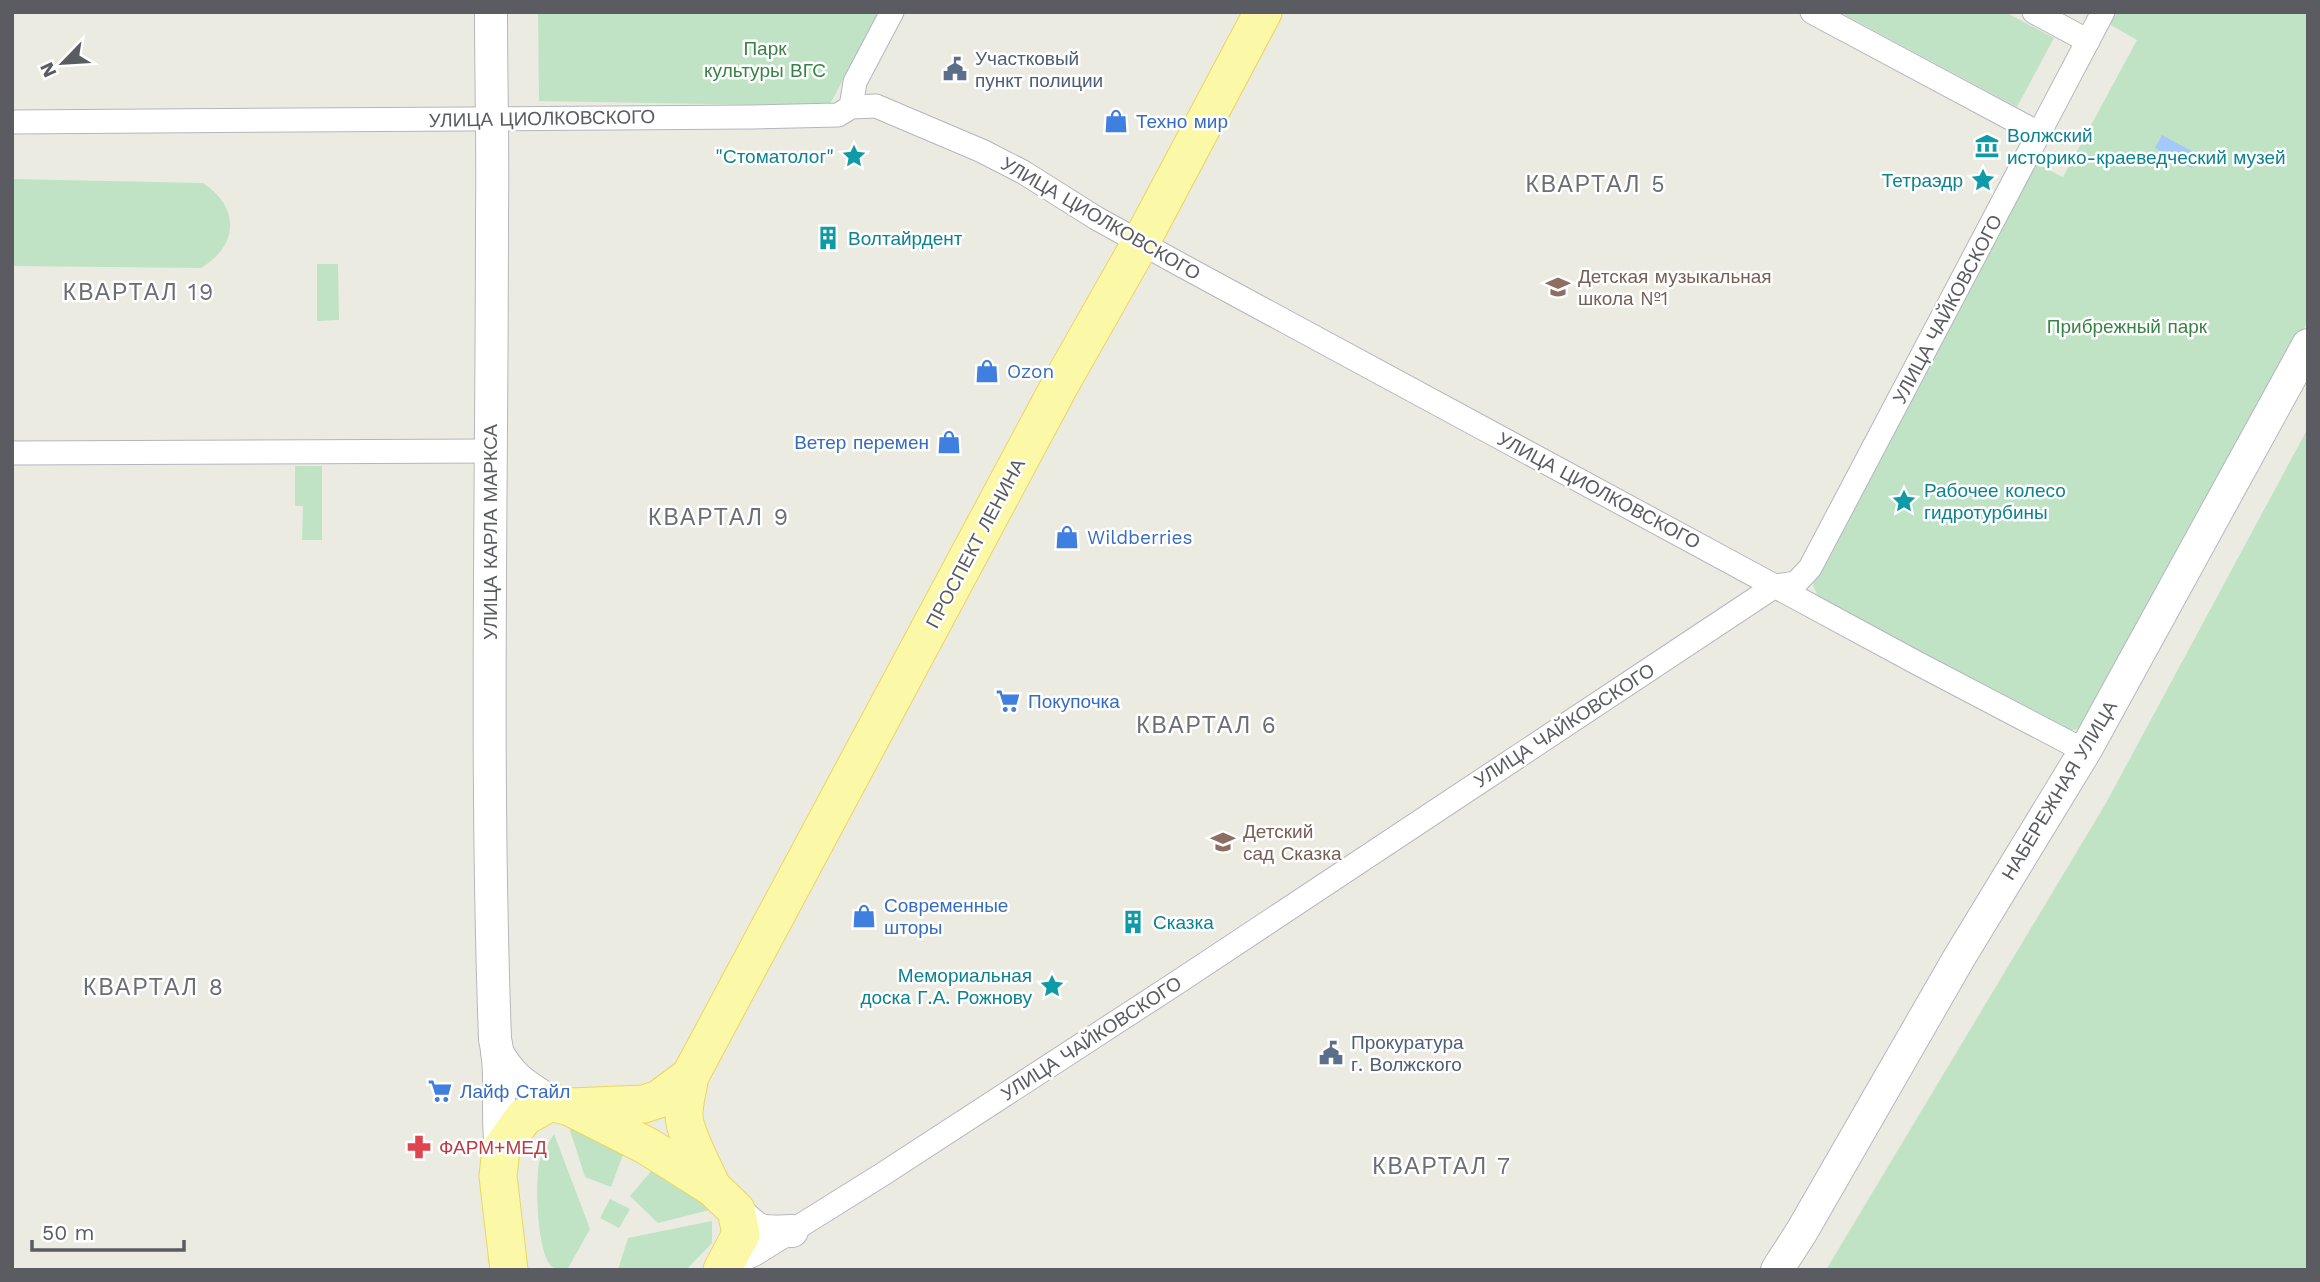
<svg xmlns="http://www.w3.org/2000/svg" width="2320" height="1282" viewBox="0 0 2320 1282" font-family="'Work Sans',sans-serif">
<rect width="100%" height="100%" fill="#ecebe2"/>
<!-- green -->
<g fill="#bfe3c4">
<polygon points="538,12 879,12 829,106 539,101"/>
<polygon points="1839,12 2005,12 2054,38 2017,107"/>
<polygon points="2116,12 2308,12 2308,321 2094,720 2087,727 2063,732 1820,600 1813,586 1814,577 2035,163 2063,177 2137,40 2109,24"/>
<path d="M 12,179 L 203,183 C 240,207 239,245 201,268 L 12,266 Z"/>
<polygon points="317,264 338,264 339,320 317,321"/>
<polygon points="2308,428 2308,1270 1826,1270 2106,803"/>
<polygon points="295,466 322,466 322,540 302,540 303,506 295,506"/>
<polygon points="579,1125 628,1141 611,1187 585,1177 570,1130"/>
<path d="M 554,1134 L 590,1229 L 567,1270 C 561,1270 556,1270 551,1266 C 537,1251 535,1184 539,1163 C 541,1153 549,1143 554,1134 Z"/>
<polygon points="659,1162 713,1209 658,1223 630,1196"/>
<polygon points="610,1199 630,1209 619,1228 600,1218"/>
<polygon points="712,1221 712,1243 686,1270 618,1270 628,1238"/>
</g>
<!-- water -->
<polygon fill="#a3c9fb" points="2162,135 2199,155 2192,168 2155,148"/>
<g fill="none" stroke-linecap="round" stroke-linejoin="round">
<!-- street casing -->
<g stroke="#b4b6bc" stroke-width="25">
<g id="street">
<polyline points="1812,12 2040,134"/>
<polyline points="2034,12 2088,41"/>
<polyline points="851,107 855,82 892,12"/>
<polyline points="12,122 752,117 838,115 851,107 876,106 982,151 1023,172 1096,218 1181,265 1917,663 2085,751"/>
<polyline points="12,453 490,451"/>
<polyline points="723,1269 755,1254 883,1174 1178,982 1775,586 1796,583 1810,568 2103,12"/>
</g>
</g>
<!-- secondary casing -->
<g stroke="#b5b7bd" stroke-width="34">
<g id="secondary">
<path d="M 491,12 C 491,79 493,146 492,213 C 492,489 485,764 495,1039 C 503,1075 496,1113 501,1149"/>
<path d="M 497,1052 C 512,1079 526,1086 551,1102"/>
<path d="M 736,1210 C 760,1234 759,1232 792,1231"/>
<polyline points="1777,1270 1802,1231 1959,958 2085,751 2308,345"/>
</g>
</g>
<!-- primary casing -->
<g stroke="#ead65d" stroke-width="39">
<g id="primary">
<polyline points="570,1107 644,1104 659,1099 690,1076"/>
<path d="M 712,1187 C 704,1168 684,1133 684,1115 C 684,1102 688,1088 690,1076 L 1061,383 L 1141,242 L 1263,12"/>
<polyline points="509,1270 498,1176 501,1149 524,1117 551,1102 570,1107 647,1146 712,1187 736,1210 741,1234 722,1270"/>
</g>
</g>
<!-- street -->
<use href="#street" stroke="#fff" stroke-width="23"/>
<!-- secondary -->
<use href="#secondary" stroke="#fff" stroke-width="32"/>
<!-- primary -->
<use href="#primary" stroke="#fbf9a8" stroke-width="37"/>
</g>
<!-- icons -->
<defs>
<g id="civic-bare" transform="scale(1.89)"><path d="M-.6-6.5H3V-4.5H.6V-3L4-1V1h2V6H-6V1h2V-1L-.6-3ZM-1.2 2.5V6h2.4V2.5Z" fill="#5c6f8a" stroke="#fff" stroke-width="2.5" paint-order="stroke"/></g>
<g id="shop-bare" transform="scale(1.89)"><path d="M-5-2.5h2.3a2.7 3.5 0 0 1 5.4 0H5L5.5 6h-11ZM-1.5-2.5h3a1.5 2.3 0 0 0-3 0Z" fill="#3f7fe0" stroke="#fff" stroke-width="2.5" paint-order="stroke"/></g>
<g id="museum-bare" transform="scale(1.89)"><path d="M0-6L6-3V-2H-6V-3ZM-5-1h2V3h-2ZM-1-1h2V3h-2ZM3-1h2V3H3ZM-6 4H6V6H-6Z" fill="#0f9aa8" stroke="#fff" stroke-width="2.5" paint-order="stroke"/></g>
<g id="sight-bare" transform="scale(1.89)"><path d="M0-6L1.8-2.2L6-1.7L2.9 1.2L3.7 5.4L0 3.3L-3.7 5.4L-2.9 1.2L-6-1.7L-1.8-2.2Z" fill="#0f9aa8" stroke="#fff" stroke-width="2.5" paint-order="stroke"/></g>
<g id="building-bare" transform="scale(1.89)"><path d="M-4-6H4V6H1V3H-1V6H-4ZM-2.5-4.3h1.7v1.8h-1.7ZM.8-4.3h1.7v1.8H.8ZM-2.5-1h1.7V.8h-1.7ZM.8-1h1.7V.8H.8Z" fill="#0f9aa8" stroke="#fff" stroke-width="2.5" paint-order="stroke"/></g>
<g id="school-bare" transform="scale(1.89)"><path d="M0-5L7-2L0 1L-7-2ZM-4 1L0 2.5L4 1V4Q0 6-4 4Z" fill="#8d6e63" stroke="#fff" stroke-width="2.5" paint-order="stroke"/></g>
<g id="supermarket-bare" transform="scale(1.89)"><path d="M-6-5.5h2.5l.6 2H6L4.5 2H-2.5L-4.4-4H-6ZM-1.5 3.2a1.3 1.3 0 1 0 .1 0ZM3 3.2a1.3 1.3 0 1 0 .1 0Z" fill="#3f7fe0" stroke="#fff" stroke-width="2.5" paint-order="stroke"/></g>
<g id="pharmacy-bare" transform="scale(1.89)"><path d="M-2-6h4v4h4v4h-4v4h-4v-4h-4v-4h4Z" fill="#e0444e" stroke="#fff" stroke-width="2.5" paint-order="stroke"/></g>
</defs>
<g fill-rule="evenodd">
<use href="#civic-bare" x="955" y="69"/>
<use href="#shop-bare" x="1116" y="121"/>
<use href="#museum-bare" x="1987" y="146"/>
<use href="#sight-bare" x="854" y="156"/>
<use href="#sight-bare" x="1983" y="180"/>
<use href="#building-bare" x="828" y="238"/>
<use href="#school-bare" x="1558" y="287"/>
<use href="#shop-bare" x="987" y="371"/>
<use href="#shop-bare" x="949" y="442"/>
<use href="#sight-bare" x="1904" y="501"/>
<use href="#shop-bare" x="1067" y="537"/>
<use href="#supermarket-bare" x="1008" y="701"/>
<use href="#school-bare" x="1223" y="842"/>
<use href="#shop-bare" x="864" y="916"/>
<use href="#building-bare" x="1133" y="922"/>
<use href="#sight-bare" x="1052" y="986"/>
<use href="#civic-bare" x="1331" y="1053"/>
<use href="#supermarket-bare" x="440" y="1091"/>
<use href="#pharmacy-bare" x="419" y="1147"/>
</g>
<g text-anchor="middle" stroke-width="5" stroke-linejoin="round" paint-order="stroke">
<!-- park labels -->
<g font-size="19" fill="#398246" stroke="#fff">
<text x="765" y="55">Парк<tspan x="765" dy="22">культуры ВГС</tspan></text>
<text x="2127" y="333">Прибрежный парк</text>
</g>
<!-- service labels -->
<g font-size="19" fill="#4e5e75" stroke="#fff" text-anchor="start">
<text x="975" y="65">Участковый<tspan x="975" dy="22">пункт полиции</tspan></text>
<text x="1351" y="1049">Прокуратура<tspan x="1351" dy="22">г. Волжского</tspan></text>
</g>
<!-- street labels -->
<g font-size="19" fill="#5a5c62" stroke="#fff">
<text transform="translate(542 118) rotate(-1)" y="7">УЛИЦА ЦИОЛКОВСКОГО</text>
<text transform="translate(1101 218) rotate(30)" y="7">УЛИЦА ЦИОЛКОВСКОГО</text>
<text transform="translate(1947 309) rotate(-62)" y="7">УЛИЦА ЧАЙКОВСКОГО</text>
<text transform="translate(1599 490) rotate(28)" y="7">УЛИЦА ЦИОЛКОВСКОГО</text>
<text transform="translate(490 532) rotate(-90)" y="7">УЛИЦА КАРЛА МАРКСА</text>
<text transform="translate(975 543) rotate(-62)" y="7">ПРОСПЕКТ ЛЕНИНА</text>
<text transform="translate(1564 725) rotate(-33)" y="7">УЛИЦА ЧАЙКОВСКОГО</text>
<text transform="translate(2059 790) rotate(-59)" y="7">НАБЕРЕЖНАЯ УЛИЦА</text>
<text transform="translate(1091 1038) rotate(-33)" y="7">УЛИЦА ЧАЙКОВСКОГО</text>
</g>
<!-- shop labels -->
<g font-size="19" fill="#366cbe" stroke="#fff" text-anchor="start">
<text x="1136" y="128">Техно мир</text>
<text x="1007" y="378">Ozon</text>
<text x="929" y="449" text-anchor="end">Ветер перемен</text>
<text x="1087" y="544">Wildberries</text>
<text x="1028" y="708">Покупочка</text>
<text x="884" y="912">Современные<tspan x="884" dy="22">шторы</tspan></text>
<text x="460" y="1098">Лайф Стайл</text>
</g>
<!-- culture labels -->
<g font-size="19" fill="#0d838f" stroke="#fff" text-anchor="start">
<text x="2007" y="142">Волжский<tspan x="2007" dy="22">историко-краеведческий музей</tspan></text>
<text x="834" y="163" text-anchor="end">"Стоматолог"</text>
<text x="1963" y="187" text-anchor="end">Тетраэдр</text>
<text x="848" y="245">Волтайрдент</text>
<text x="1924" y="497">Рабочее колесо<tspan x="1924" dy="22">гидротурбины</tspan></text>
<text x="1153" y="929">Сказка</text>
<text x="1032" y="982" text-anchor="end">Мемориальная<tspan x="1032" dy="22">доска Г.А. Рожнову</tspan></text>
</g>
<!-- education labels -->
<g font-size="19" fill="#785e54" stroke="#fff" text-anchor="start">
<text x="1578" y="283">Детская музыкальная<tspan x="1578" dy="22">школа №1</tspan></text>
<text x="1243" y="838">Детский<tspan x="1243" dy="22">сад Сказка</tspan></text>
</g>
<!-- health labels -->
<g font-size="19" fill="#be3a42" stroke="#fff" text-anchor="start">
<text x="439" y="1154">ФАРМ+МЕД</text>
</g>
<!-- quarter labels -->
<g font-size="23" letter-spacing="2" fill="#6b6e74" stroke="#fff">
<text x="1596" y="192">КВАРТАЛ 5</text>
<text x="139" y="300">КВАРТАЛ 19</text>
<text x="719" y="525">КВАРТАЛ 9</text>
<text x="1207" y="733">КВАРТАЛ 6</text>
<text x="154" y="995">КВАРТАЛ 8</text>
<text x="1442" y="1174">КВАРТАЛ 7</text>
</g>
</g>
<!-- border -->
<rect width="2320" height="1282" fill="none" stroke="#5a5c62" stroke-width="28"/>
<!-- north arrow -->
<g transform="translate(63 63) rotate(245)" stroke="#ffffff" stroke-width="5" paint-order="stroke">
<path d="M0-5L12 26L0 18L-12 26Z" fill="#5a5c62"/>
<text y="-10" font-size="19" font-weight="bold" text-anchor="middle" fill="#5a5c62">N</text>
</g>
<!-- scale -->
<path d="M32 1240v10h152v-10" fill="none" stroke="#5a5c62" stroke-width="3.5"/>
<text x="42" y="1240" font-size="21" fill="#5a5c62" stroke="#ffffff" stroke-width="5" paint-order="stroke">50 m</text>
</svg>
